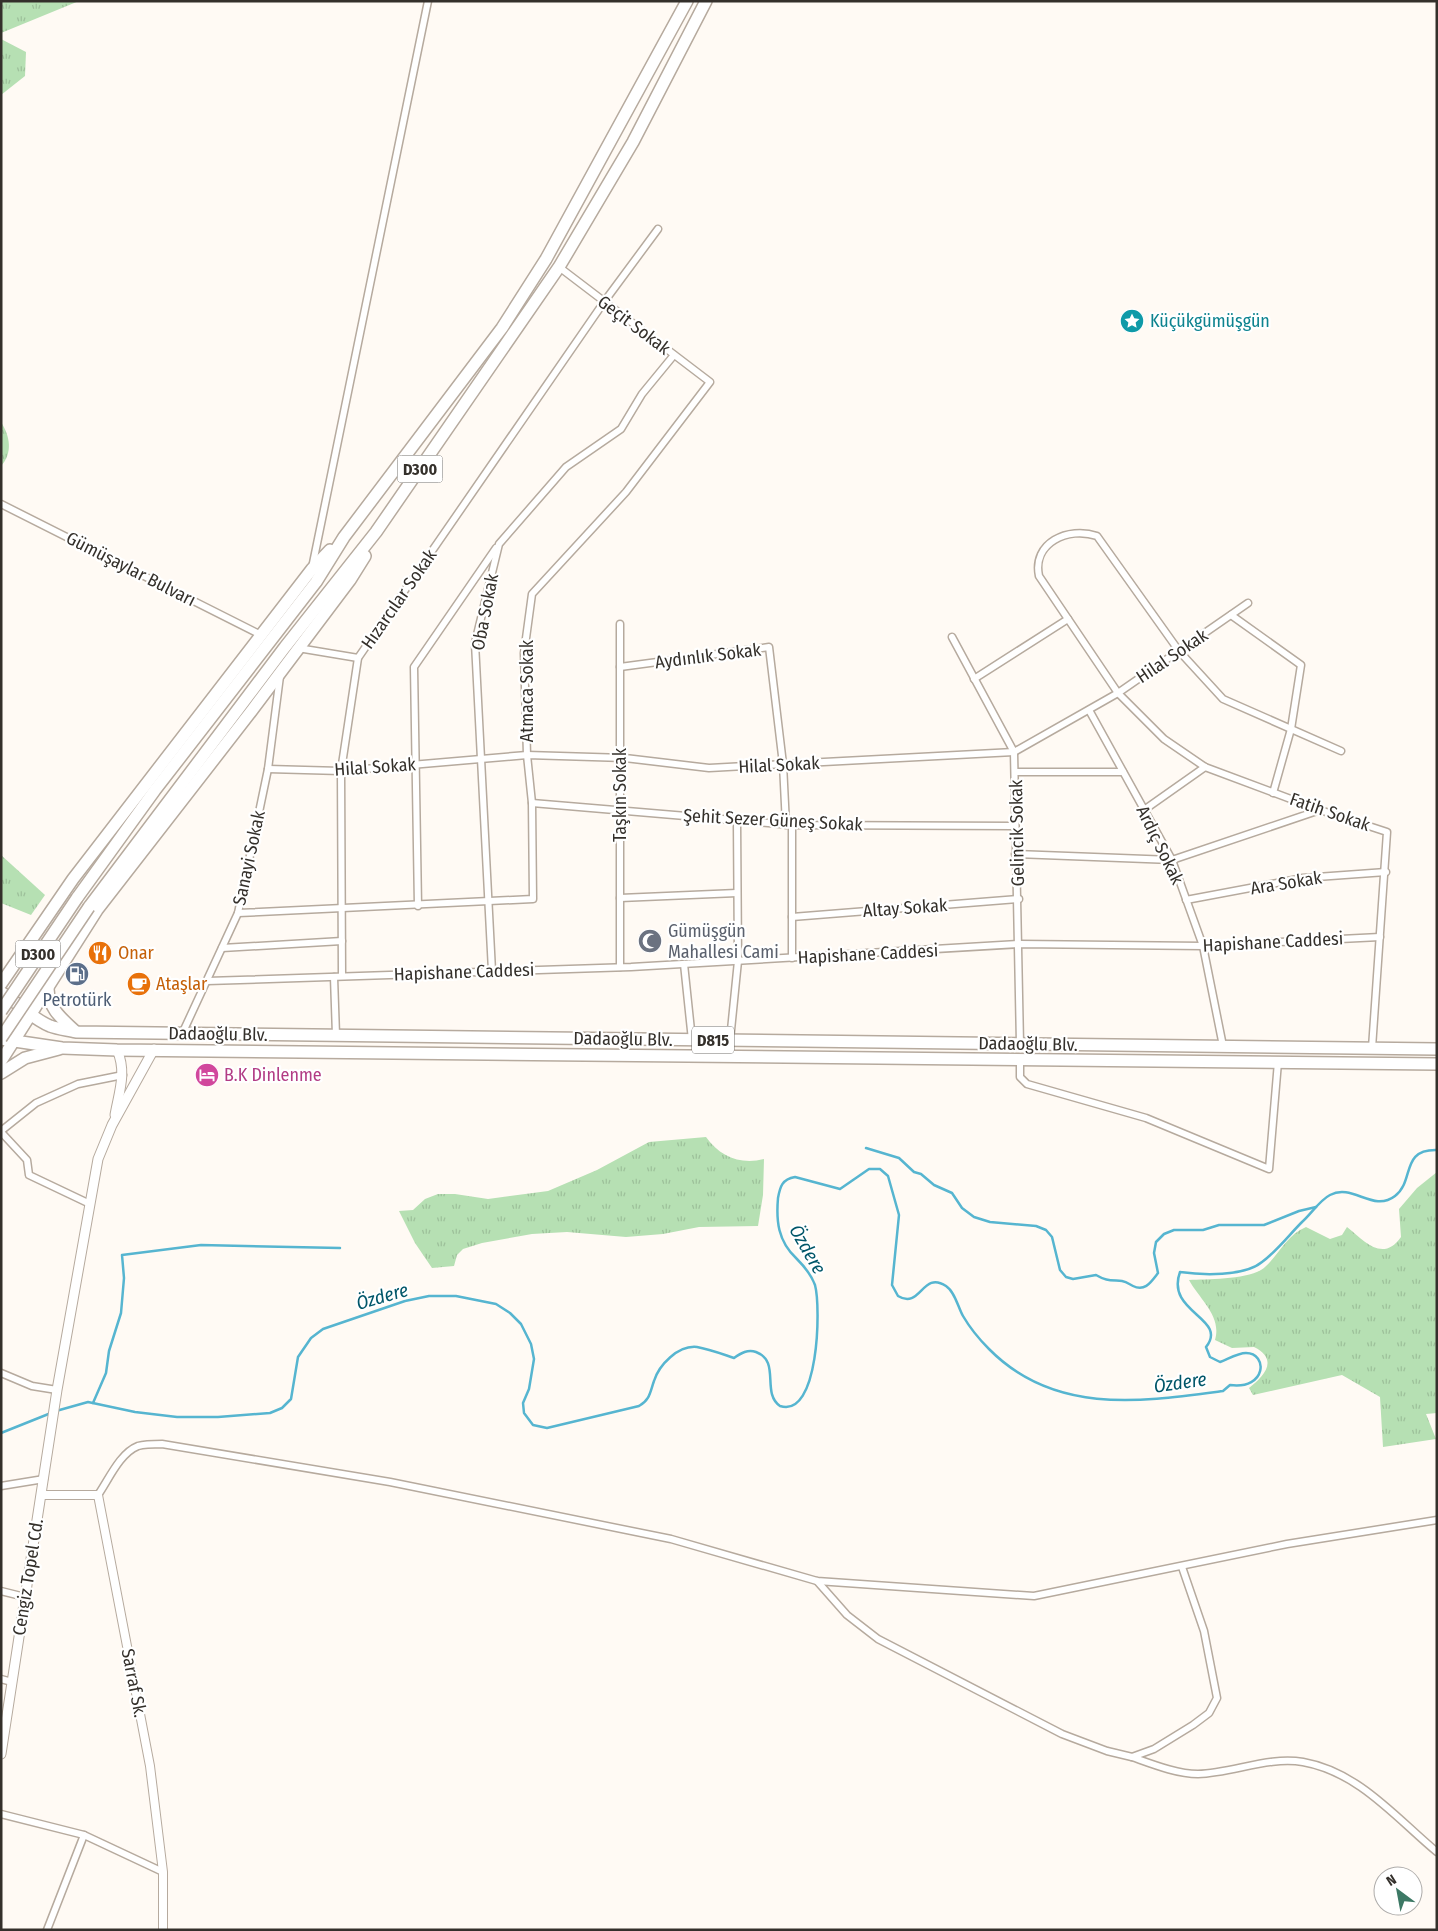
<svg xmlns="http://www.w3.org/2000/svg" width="1438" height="1931" viewBox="0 0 1438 1931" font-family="'Fira Sans Condensed',sans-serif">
<defs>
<pattern id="grass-tufts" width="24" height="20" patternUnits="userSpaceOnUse" patternTransform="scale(1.25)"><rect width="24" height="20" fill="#b6e0b3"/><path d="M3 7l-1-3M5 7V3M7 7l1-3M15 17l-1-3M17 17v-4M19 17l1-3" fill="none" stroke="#9dc09a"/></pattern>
</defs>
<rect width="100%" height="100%" fill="#fffaf4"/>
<!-- grass -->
<g fill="url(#grass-tufts)">
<polygon points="1,1 79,1 1,33"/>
<polygon points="1,39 26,52 25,76 1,95"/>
<path d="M 1,422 C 10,436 13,453 1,466 Z"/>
<polygon points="1,855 45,895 31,915 1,903"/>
<path d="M 706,1137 C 720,1157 741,1165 764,1159 L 763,1195 L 758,1226 L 699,1227 L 663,1234 L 626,1237 L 567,1232 L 532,1234 L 482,1243 L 463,1249 L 457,1255 L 454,1266 L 432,1268 L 415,1243 L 399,1211 L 413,1210 L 425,1199 L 438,1194 L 455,1194 L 488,1199 L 548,1191 L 597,1170 L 649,1142 Z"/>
<path d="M 1437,1172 L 1437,1413 L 1426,1414 L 1436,1439 L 1383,1447 L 1380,1397 L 1342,1375 L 1253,1395 L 1249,1388 C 1263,1377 1280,1360 1254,1347 L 1232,1348 L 1215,1340 C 1222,1316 1200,1300 1189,1280 C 1208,1279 1251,1280 1265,1267 C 1280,1253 1287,1235 1306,1227 L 1330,1239 L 1342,1235 L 1347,1227 C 1364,1241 1383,1263 1401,1237 L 1399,1209 L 1417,1188 Z"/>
</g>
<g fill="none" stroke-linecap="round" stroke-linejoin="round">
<!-- stream -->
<g stroke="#56b5d0" stroke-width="2.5">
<path d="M 866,1148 L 899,1158 L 914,1172 L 921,1174 L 934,1185 L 952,1193 L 962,1208 L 974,1217 L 990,1222 L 1036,1226 L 1046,1230 L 1052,1237 L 1060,1270 L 1066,1277 L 1073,1279 L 1096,1275 C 1106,1281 1111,1280 1122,1281 C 1127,1282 1129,1284 1133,1286 C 1145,1292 1151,1282 1158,1273 L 1154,1253 L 1156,1242 L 1164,1234 L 1174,1230 L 1203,1230 L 1219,1225 L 1264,1225 L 1299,1211 L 1316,1207"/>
<polyline points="93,1403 106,1373 109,1351 121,1313 124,1278 122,1255 201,1245 340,1248"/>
<path d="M 56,1411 L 88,1402 L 135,1412 L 177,1417 L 218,1417 L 270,1413 L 282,1408 L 291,1399 L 298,1357 L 311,1338 L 323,1329 L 405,1301 L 429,1296 L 456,1296 L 496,1304 L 510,1313 L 521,1324 L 531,1344 L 534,1359 L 529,1389 L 523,1403 L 524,1413 L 533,1425 L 547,1428 L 639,1406 C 650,1400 650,1392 654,1381 C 659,1365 678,1345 697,1347 C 709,1349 722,1354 734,1358 C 741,1353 748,1349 756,1352 C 781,1361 761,1393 780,1406 C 819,1419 821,1307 815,1285 C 811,1274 804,1266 796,1258 C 778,1241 776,1221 778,1198 C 780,1187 782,1179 795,1177 L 840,1189 L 869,1169 L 880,1169 L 888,1176 L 899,1215 L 892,1285 L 898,1296 C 921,1310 922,1270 946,1286 C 955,1292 958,1307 963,1316 C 970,1328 979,1339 989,1349 C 1054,1415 1140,1402 1223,1391 L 1230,1385 C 1267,1390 1268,1353 1246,1353 C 1238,1353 1228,1359 1220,1362 L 1210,1357 L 1206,1347 C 1229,1318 1165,1313 1180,1272 C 1201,1275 1244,1277 1262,1262 C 1277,1251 1289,1235 1302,1222 C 1311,1214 1320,1200 1330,1195 C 1353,1183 1373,1213 1395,1196 C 1415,1181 1400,1149 1437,1150"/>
<polyline points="1,1433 51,1413"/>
</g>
<!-- minor casing -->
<g stroke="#b6aa9e" stroke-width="9">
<g id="minor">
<polyline points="1,504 261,635"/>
<polyline points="312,568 428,1"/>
<polyline points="1231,615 1301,665 1291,729 1273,793"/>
<polyline points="952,637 1014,752 1020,1044"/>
<polyline points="298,648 358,658"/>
<polyline points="620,667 769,647 783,764 786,825"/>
<polyline points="974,679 1068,619"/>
<polyline points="1089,710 1172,860 1203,946 1223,1046"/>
<path d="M 1341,751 L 1223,699 L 1179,651 L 1097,536 C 1068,526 1032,543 1039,576 L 1118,693 L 1164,739 L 1205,767 L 1320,810 L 1387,832 L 1372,1048"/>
<polyline points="268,769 341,771 527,755 625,758 709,768 1014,752 1118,693 1248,603"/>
<polyline points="1016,772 1123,772"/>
<polyline points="532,803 792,825 1015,826"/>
<polyline points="1144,810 1205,767"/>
<polyline points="792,825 792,958"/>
<polyline points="1015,854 1172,860 1320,810"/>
<polyline points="620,898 737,893"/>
<polyline points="1186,900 1303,878 1386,872"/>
<polyline points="418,906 414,667 496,548"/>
<polyline points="238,913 533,899 532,803 527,755 524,653 532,594 626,492 710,382 559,267"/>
<polyline points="792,917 1019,899"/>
<polyline points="222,948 342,941"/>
<polyline points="684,964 692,1040"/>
<polyline points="620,967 620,624"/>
<polyline points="492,971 475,643 499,544 566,467 621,429 642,394 674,355"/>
<polyline points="342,975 341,771 358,658 604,302 658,229"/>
<polyline points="334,977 336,1035"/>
<polyline points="207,981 631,967 1020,944 1203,946 1380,937"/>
<polyline points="182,1034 238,913 268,769 280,676"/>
<polyline points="730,1040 738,961 737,821"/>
<polyline points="1020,1059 1020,1077 1027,1084 1146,1118 1269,1169 1278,1062"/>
<polyline points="1,1131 36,1103 78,1084 123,1075"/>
<polyline points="1,1132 27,1160 29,1175 90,1204"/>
<polyline points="1,1373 32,1386 57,1390"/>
<polyline points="1,1486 44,1479"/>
<path d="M 98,1495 C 109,1479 120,1453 138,1446 C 145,1444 154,1444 162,1444 L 390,1482 L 671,1539 L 817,1581 L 1034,1596 L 1287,1544 L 1437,1520"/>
<polyline points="817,1581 847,1615 878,1639 1062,1734 1107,1751 1132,1757 1154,1749 1193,1725 1209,1713 1217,1698 1204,1631 1182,1567"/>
<polyline points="1,1591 25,1597"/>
<polyline points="1,1679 12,1682"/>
<path d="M 1132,1757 C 1152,1764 1177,1774 1198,1774 C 1233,1773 1269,1756 1303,1762 C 1359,1772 1396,1818 1437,1852"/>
<polyline points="1,1814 84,1835 163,1872"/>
<polyline points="47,1930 84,1835"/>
</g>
</g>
<!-- tertiary casing -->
<g stroke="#b6aa9e" stroke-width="10">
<polyline id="tertiary" points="41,1495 98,1495 150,1766 163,1872 163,1930"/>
</g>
<!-- secondary casing -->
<g stroke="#b6aa9e" stroke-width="11">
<g id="secondary">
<path d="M 115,1115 C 119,1092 127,1072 117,1050"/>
<polyline points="1,1754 57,1390 98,1159 112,1125 154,1049"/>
</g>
</g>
<!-- trunk casing -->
<g stroke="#b6aa9e" stroke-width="14">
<g id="trunk">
<polyline points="77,898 155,790 316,582 344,537 502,328 546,259 687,1"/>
<polyline points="89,907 285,647 376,532 559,267 633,142 706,1"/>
<polyline points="1,984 73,879 312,569 330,550"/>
<path d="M 48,989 C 49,1009 61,1018 75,1031"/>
<path d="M 1,992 C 18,1003 31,1018 50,1026 C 58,1029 68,1030 76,1032 L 1437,1049"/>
<polyline points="1,1039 62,1048 117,1050 1437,1064"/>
<polyline points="1,1061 97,910 253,709 350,580 365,556"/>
<polyline points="1,1073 25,1058 59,1049"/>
</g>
</g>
<!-- minor -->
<use href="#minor" stroke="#fff" stroke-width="6"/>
<!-- tertiary -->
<use href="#tertiary" stroke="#fff" stroke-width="8"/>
<!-- secondary -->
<use href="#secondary" stroke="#fff" stroke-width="9"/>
<!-- trunk -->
<use href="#trunk" stroke="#fff" stroke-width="11"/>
<!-- trunk-bridge casing -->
<g stroke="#b6aa9e" stroke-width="14" stroke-linecap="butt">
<g id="trunk-bridge">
<polyline points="1,1011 77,898"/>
<polyline points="1,1038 89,907"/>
</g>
</g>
<!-- trunk-bridge -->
<use href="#trunk-bridge" stroke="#fff" stroke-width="11"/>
</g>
<!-- icons -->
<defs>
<g id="sight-disc" transform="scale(1.25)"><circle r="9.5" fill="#0f9aa8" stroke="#fff"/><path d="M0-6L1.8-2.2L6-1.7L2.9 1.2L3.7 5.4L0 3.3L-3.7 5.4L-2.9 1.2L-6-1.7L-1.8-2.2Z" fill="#fff"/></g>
<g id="mosque-disc" transform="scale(1.25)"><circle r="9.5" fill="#6b7280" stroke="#fff"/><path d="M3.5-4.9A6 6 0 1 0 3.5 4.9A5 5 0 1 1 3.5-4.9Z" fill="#fff"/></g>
<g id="restaurant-disc" transform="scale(1.25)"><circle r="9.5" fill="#e8710a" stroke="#fff"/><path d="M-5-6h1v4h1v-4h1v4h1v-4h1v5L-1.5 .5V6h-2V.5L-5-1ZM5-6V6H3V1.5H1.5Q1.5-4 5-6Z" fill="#fff"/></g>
<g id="fuel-disc" transform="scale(1.25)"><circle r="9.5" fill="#5c6f8a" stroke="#fff"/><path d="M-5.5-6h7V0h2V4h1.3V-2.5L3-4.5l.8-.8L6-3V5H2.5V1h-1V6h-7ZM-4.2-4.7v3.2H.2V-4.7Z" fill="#fff"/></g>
<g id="cafe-disc" transform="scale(1.25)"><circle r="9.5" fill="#e8710a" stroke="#fff"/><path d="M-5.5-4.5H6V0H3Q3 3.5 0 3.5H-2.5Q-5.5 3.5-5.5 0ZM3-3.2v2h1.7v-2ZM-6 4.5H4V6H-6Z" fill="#fff"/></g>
<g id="hotel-disc" transform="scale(1.25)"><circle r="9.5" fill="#d1479c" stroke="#fff"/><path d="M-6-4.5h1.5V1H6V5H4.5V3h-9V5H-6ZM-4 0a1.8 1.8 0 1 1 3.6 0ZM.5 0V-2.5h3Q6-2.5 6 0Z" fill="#fff"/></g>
</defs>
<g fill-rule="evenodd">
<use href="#sight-disc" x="1132" y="321"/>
<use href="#mosque-disc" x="650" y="941"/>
<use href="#restaurant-disc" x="100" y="953"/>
<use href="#fuel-disc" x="77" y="974"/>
<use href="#cafe-disc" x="139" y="984"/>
<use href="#hotel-disc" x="207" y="1075"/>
</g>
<g text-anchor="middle" stroke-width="4.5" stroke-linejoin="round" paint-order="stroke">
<!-- shield labels -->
<g fill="#fff" stroke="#716e6b" stroke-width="1">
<rect x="397.5" y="455.5" width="45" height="27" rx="4"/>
<rect x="15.5" y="940.5" width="45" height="27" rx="4"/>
<rect x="692" y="1026.5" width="42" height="27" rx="4"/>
</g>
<g font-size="16" font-weight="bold" fill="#34302b">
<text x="420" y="475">D300</text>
<text x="38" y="960">D300</text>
<text x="713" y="1046">D815</text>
</g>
<!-- culture labels -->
<g font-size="18" fill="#0d838f" stroke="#fff" text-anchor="start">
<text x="1150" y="327">Küçükgümüşgün</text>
</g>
<!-- street labels -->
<g font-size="18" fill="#34302b" stroke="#fff">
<text transform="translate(634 325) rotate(37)" y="6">Geçit Sokak</text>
<text transform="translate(131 569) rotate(27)" y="6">Gümüşaylar Bulvarı</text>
<text transform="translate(399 599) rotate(-55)" y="6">Hızarcılar Sokak</text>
<text transform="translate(485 612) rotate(-79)" y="6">Oba Sokak</text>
<text transform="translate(708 656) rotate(-7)" y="6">Aydınlık Sokak</text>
<text transform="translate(1172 656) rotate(-34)" y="6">Hilal Sokak</text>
<text transform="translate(527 691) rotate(-90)" y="6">Atmaca Sokak</text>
<text transform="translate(779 765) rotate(-3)" y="6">Hilal Sokak</text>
<text transform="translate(375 767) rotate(-4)" y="6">Hilal Sokak</text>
<text transform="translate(620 795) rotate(-90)" y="6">Taşkın Sokak</text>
<text transform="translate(1330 812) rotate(19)" y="6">Fatih Sokak</text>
<text transform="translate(773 820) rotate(3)" y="6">Şehit Sezer Güneş Sokak</text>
<text transform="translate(1017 833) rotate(-91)" y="6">Gelincik Sokak</text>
<text transform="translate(1160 845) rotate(64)" y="6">Ardıç Sokak</text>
<text transform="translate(249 858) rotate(-78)" y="6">Sanayi Sokak</text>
<text transform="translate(1286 883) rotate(-9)" y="6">Ara Sokak</text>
<text transform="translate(905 908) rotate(-4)" y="6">Altay Sokak</text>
<text transform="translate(1273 942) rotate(-3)" y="6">Hapishane Caddesi</text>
<text transform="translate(868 954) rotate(-3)" y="6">Hapishane Caddesi</text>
<text transform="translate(464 972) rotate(-2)" y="6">Hapishane Caddesi</text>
<text transform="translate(218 1034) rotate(1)" y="6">Dadaoğlu Blv.</text>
<text transform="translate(623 1039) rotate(1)" y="6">Dadaoğlu Blv.</text>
<text transform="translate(1028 1044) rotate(1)" y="6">Dadaoğlu Blv.</text>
<text transform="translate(28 1577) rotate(-81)" y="6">Cengiz Topel Cd.</text>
<text transform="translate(134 1683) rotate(79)" y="6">Sarraf Sk.</text>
</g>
<!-- worship labels -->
<g font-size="18" fill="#5b616d" stroke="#fff" text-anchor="start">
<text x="668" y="937">Gümüşgün<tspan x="668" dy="21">Mahallesi Cami</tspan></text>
</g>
<!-- food labels -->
<g font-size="18" fill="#c56008" stroke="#fff" text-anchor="start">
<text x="118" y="959">Onar</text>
<text x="156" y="990">Ataşlar</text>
</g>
<!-- service labels -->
<g font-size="18" fill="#4e5e75" stroke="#fff">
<text x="77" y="1006">Petrotürk</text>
</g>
<!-- hotel labels -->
<g font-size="18" fill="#b23c85" stroke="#fff" text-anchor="start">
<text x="224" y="1081">B.K Dinlenme</text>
</g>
<!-- water labels -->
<g font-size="19" font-style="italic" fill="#005669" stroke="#fff">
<text transform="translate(808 1249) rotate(60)" y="7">Özdere</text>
<text transform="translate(382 1296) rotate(-16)" y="7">Özdere</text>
<text transform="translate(1180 1382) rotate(-8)" y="7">Özdere</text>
</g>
</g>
<!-- border -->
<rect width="1438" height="1931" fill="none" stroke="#34302b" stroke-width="5"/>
<!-- north arrow -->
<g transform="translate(1398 1891) rotate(328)"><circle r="24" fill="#ffffff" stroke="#aeacaa"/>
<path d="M0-4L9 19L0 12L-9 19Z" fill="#3d7965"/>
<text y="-8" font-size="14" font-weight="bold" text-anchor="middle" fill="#34302b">N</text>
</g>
</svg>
